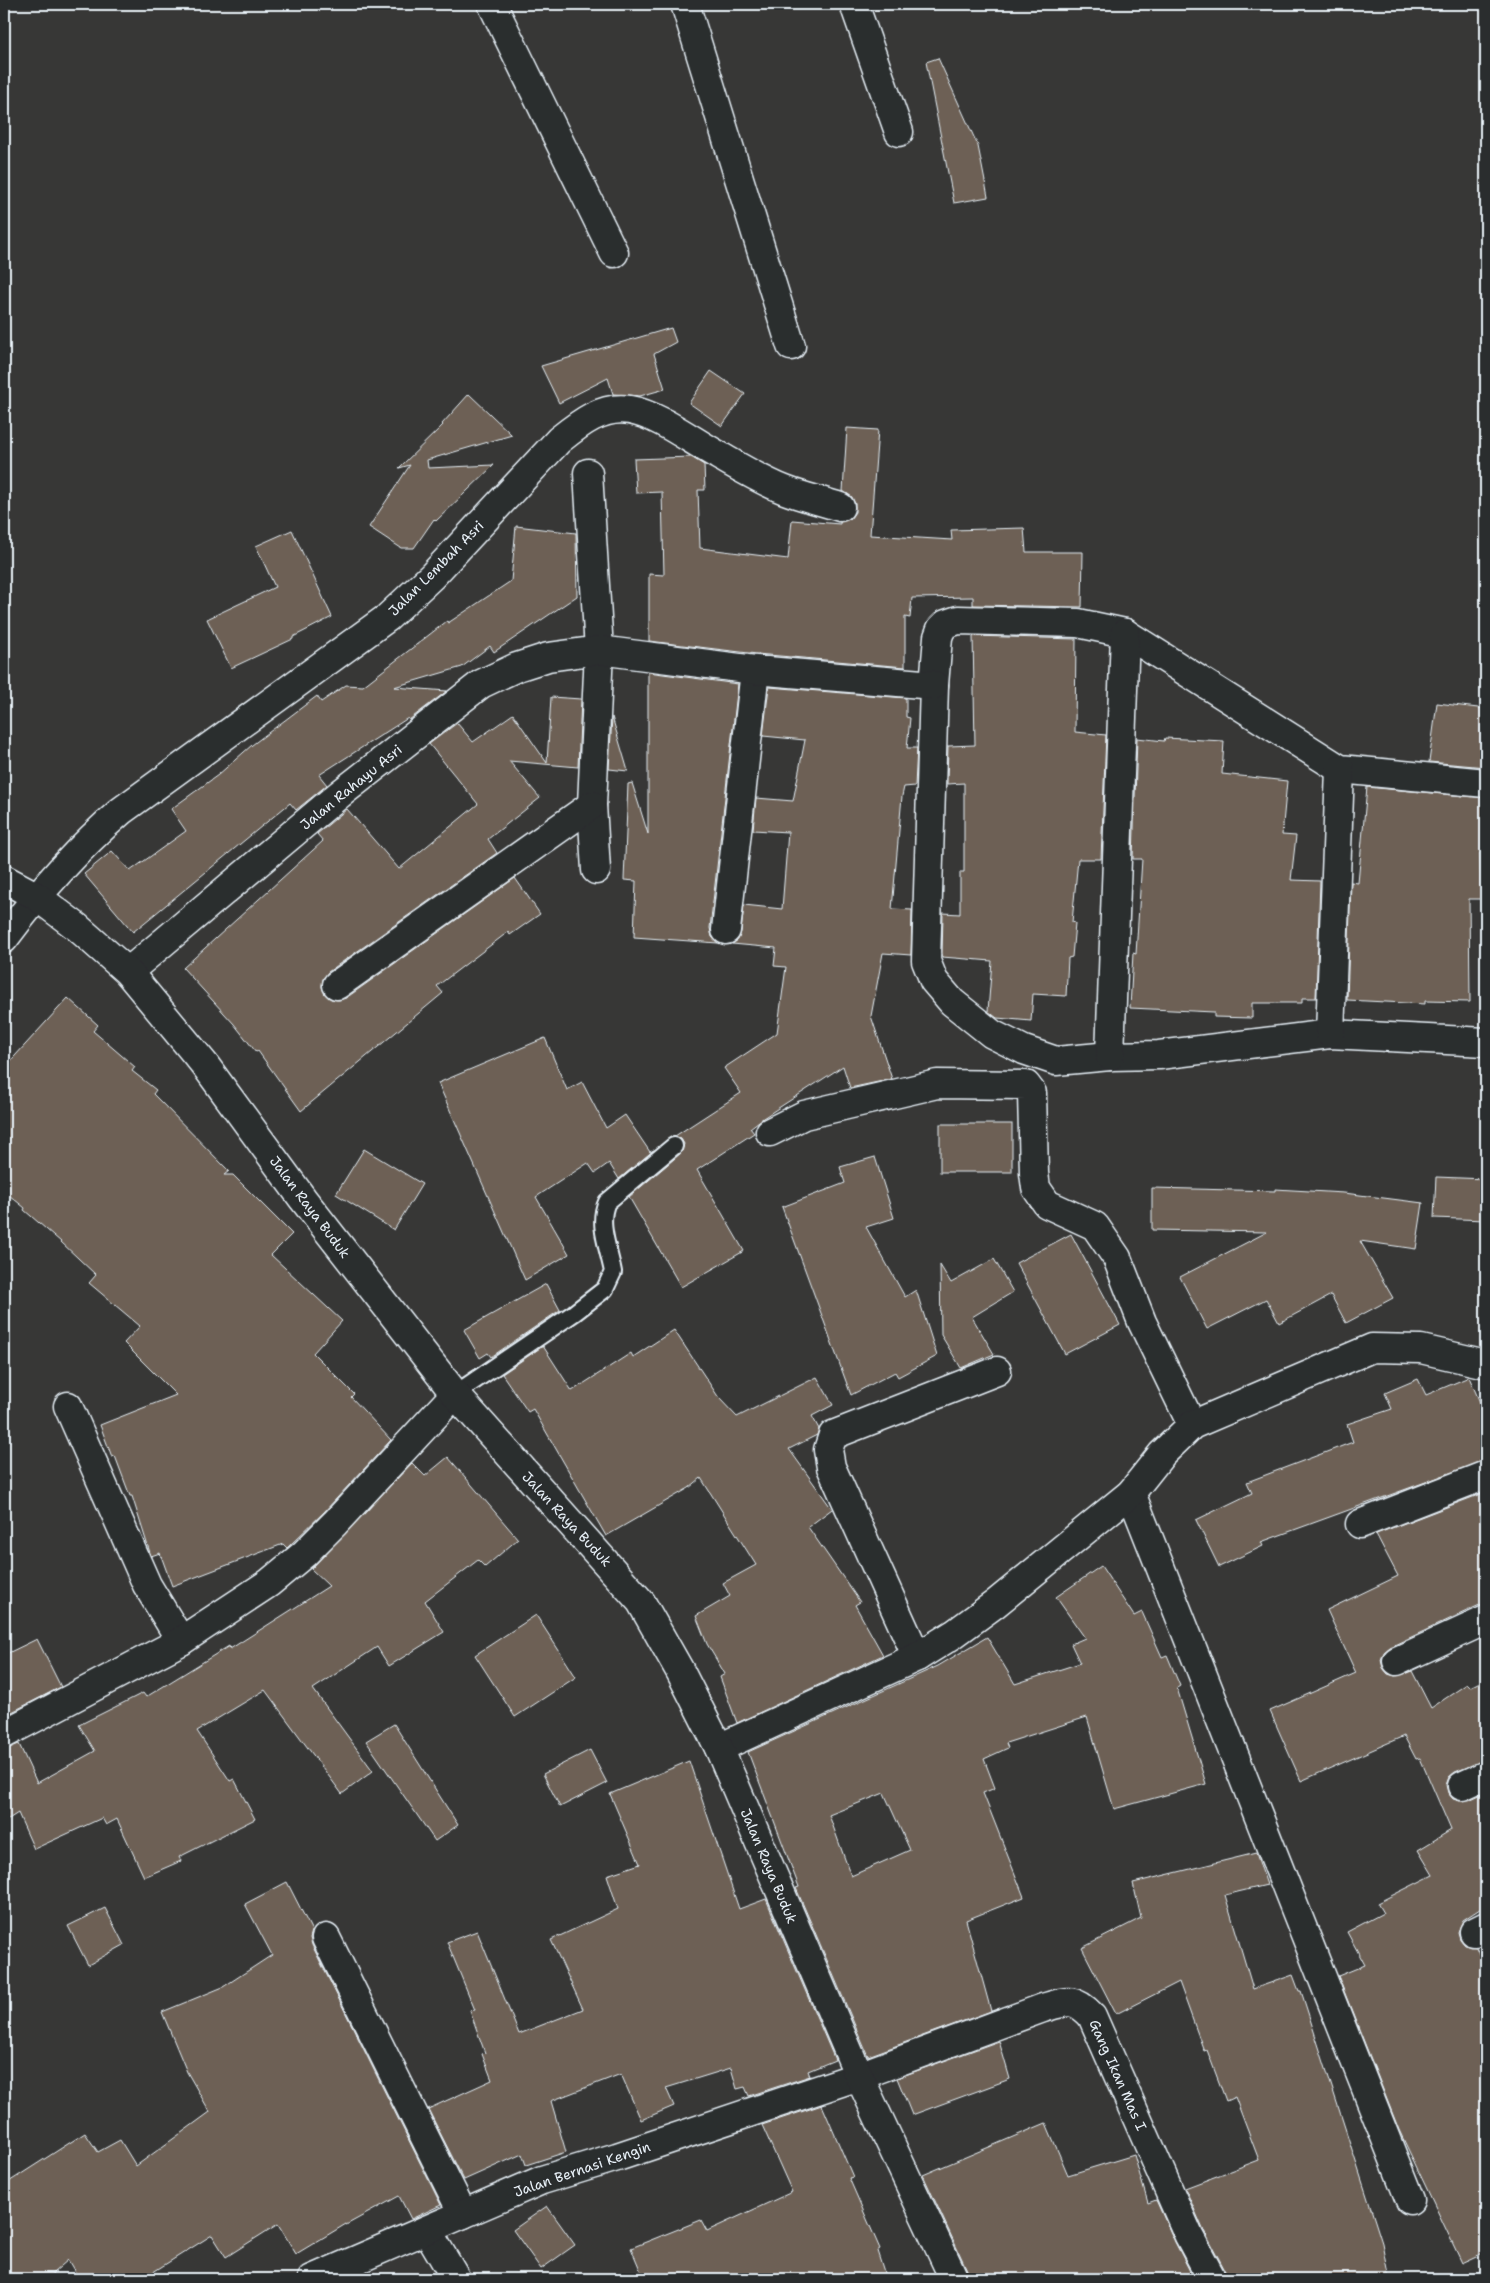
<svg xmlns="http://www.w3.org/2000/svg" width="1490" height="2283" viewBox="0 0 1490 2283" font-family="'Shantell Sans',sans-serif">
<rect width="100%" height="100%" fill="#373736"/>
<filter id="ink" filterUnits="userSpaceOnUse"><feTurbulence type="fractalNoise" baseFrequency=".02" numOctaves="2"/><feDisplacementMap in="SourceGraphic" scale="10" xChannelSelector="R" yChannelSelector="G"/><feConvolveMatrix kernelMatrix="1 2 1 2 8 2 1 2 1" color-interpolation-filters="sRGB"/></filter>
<g filter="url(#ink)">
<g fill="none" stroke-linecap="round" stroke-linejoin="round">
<!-- stream -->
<polyline stroke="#8d9da9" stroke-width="12" points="1480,2279 1486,2276"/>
</g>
<!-- building -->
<g fill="#6d6154" stroke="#e8f1f8" fill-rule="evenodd">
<polygon points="938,58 978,146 988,197 954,203 926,62"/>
<polygon points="671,328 676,342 654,354 665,389 640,396 613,394 608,378 559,403 541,366"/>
<polygon points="711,371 745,394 722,426 689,403"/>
<polygon points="469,394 512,435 427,460 428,468 494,465 436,521 434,519 414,548 401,548 369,527 410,465 399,468 443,425 442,424"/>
<polygon points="847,428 878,430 870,535 952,540 951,530 1024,528 1026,552 1083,552 1082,607 973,605 973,597 912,598 910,618 905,617 905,667 757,654 649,641 649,574 664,575 662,492 636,493 634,459 691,457 704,465 705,490 698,490 700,548 788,559 792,520 840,524 840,522 850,519 855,512 855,504 852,497 843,491"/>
<polygon points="516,526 576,533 577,596 494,652 490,646 462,667 394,687 447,691 409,720 408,718 319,775 327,785 296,810 290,803 133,932 84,874 112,851 130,871 186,831 171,809 218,775 252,745 317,696 321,702 346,685 363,686 447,621 448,623 511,581"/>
<polygon points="292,530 332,617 293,637 293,639 231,668 207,619 275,587 256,546"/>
<polygon points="973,636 1076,639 1075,732 1106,735 1101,859 1078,859 1072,922 1075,923 1072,957 1068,958 1066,996 1033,994 1031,1021 997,1018 988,1011 992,961 942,957 943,913 960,914 960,872 964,872 964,783 947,784 948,746 975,745"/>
<polygon points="648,672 738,684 710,928 712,937 718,943 634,937 636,881 624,880 628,784 632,783 648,834"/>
<polygon points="769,687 906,698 906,717 910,718 907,748 917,748 915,786 904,787 902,796 892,909 912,910 911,955 883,953 871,1016 892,1079 850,1088 843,1066 763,1118 750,1128 754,1133 697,1170 744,1251 681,1287 629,1197 681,1153 684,1144 681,1139 675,1136 741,1093 724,1068 777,1033 786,967 774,966 776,948 732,944 738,940 741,932 744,905 782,909 788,832 753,830 756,798 793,801 805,740 763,736"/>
<polygon points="551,697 581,699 578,767 509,761 540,798 488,839 497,853 328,972 323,979 322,987 325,994 331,999 339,1000 346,998 515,878 540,914 510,935 508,932 437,986 443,993 301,1111 258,1051 256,1052 234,1024 183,968 323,841 317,834 347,809 399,869 478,804 429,744 457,723 473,742 513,714 547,763"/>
<polygon points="1437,703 1486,709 1486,767 1429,762"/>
<polygon points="612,717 628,771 609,769"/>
<polygon points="1137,738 1164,741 1165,738 1224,741 1222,774 1287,781 1282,835 1296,836 1291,880 1320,881 1316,998 1302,998 1302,1003 1252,1003 1252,1018 1214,1017 1214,1012 1130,1008 1133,953 1136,954 1142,859 1133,859"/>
<polygon points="1367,787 1486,798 1486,854 1480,853 1481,899 1469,899 1470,1002 1425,1001 1425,1004 1347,1000 1351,882 1358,883"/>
<polygon points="68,998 98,1025 93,1031 135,1067 132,1071 156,1090 153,1094 229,1171 224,1175 233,1175 292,1234 271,1255 342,1321 313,1353 354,1394 351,1397 391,1440 324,1512 287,1548 283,1544 172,1586 160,1553 151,1556 132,1496 130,1496 115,1456 112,1457 100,1425 176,1395 124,1343 140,1326 89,1283 96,1275 61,1242 24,1210 25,1208 4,1191 4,1068"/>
<polygon points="545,1038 567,1090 582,1082 606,1128 625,1115 650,1152 654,1150 619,1179 609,1163 595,1173 588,1163 536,1197 569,1254 525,1280 438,1083"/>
<rect x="940" y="1124" width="72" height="48"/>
<polygon points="364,1149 422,1184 394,1230 336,1194"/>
<polygon points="875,1157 894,1218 866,1227 905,1297 916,1290 937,1356 898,1377 895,1372 851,1395 782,1207 845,1183 840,1167"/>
<polygon points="1436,1177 1486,1179 1486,1220 1434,1218"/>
<polygon points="1152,1188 1275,1191 1275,1189 1344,1193 1423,1203 1416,1249 1360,1241 1393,1298 1346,1323 1331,1295 1279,1323 1266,1299 1207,1329 1180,1277 1267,1232 1152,1230"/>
<polygon points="1071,1234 1120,1325 1065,1354 1016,1263"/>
<polygon points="994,1259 1013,1292 972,1317 994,1354 961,1368 941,1335 940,1265 951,1283"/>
<polygon points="546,1284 560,1310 491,1357 488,1353 480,1358 464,1330"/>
<polygon points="674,1330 719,1398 737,1417 817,1377 833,1405 812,1416 819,1429 817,1435 789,1449 832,1509 808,1527 860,1602 855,1605 883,1655 737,1723 720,1677 725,1674 707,1644 696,1616 730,1596 723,1583 756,1565 701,1478 689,1488 606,1536 533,1409 528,1412 502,1374 543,1346 572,1391 631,1353 633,1357"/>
<polygon points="1469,1377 1486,1416 1486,1460 1261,1542 1263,1546 1219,1567 1196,1520 1252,1493 1247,1482 1353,1442 1347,1424 1392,1409 1385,1393 1418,1379 1426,1395"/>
<polygon points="448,1457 518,1539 485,1567 478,1560 425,1601 444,1632 389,1666 377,1647 313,1689 373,1771 342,1794 265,1690 197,1731 230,1781 234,1779 255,1819 179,1857 181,1861 144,1877 117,1819 106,1825 102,1818 34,1849 18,1813 4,1822 4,1750 19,1744 37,1783 95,1751 79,1725 143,1693 146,1697 229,1646 230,1649 329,1586 311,1569 412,1463 425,1476"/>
<polygon points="1486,1492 1486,1602 1390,1647 1384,1652 1381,1660 1383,1668 1388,1674 1395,1676 1412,1671 1431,1708 1467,1684 1470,1687 1486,1679 1486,1760 1455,1772 1449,1777 1446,1785 1448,1793 1453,1799 1460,1801 1469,1800 1486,1792 1486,1905 1463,1920 1458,1932 1460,1939 1465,1945 1476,1947 1486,1970 1486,2252 1462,2263 1399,2130 1338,1976 1365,1965 1347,1932 1383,1913 1377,1903 1433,1875 1418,1850 1451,1830 1420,1758 1416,1759 1404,1736 1301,1781 1270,1711 1356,1673 1327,1610 1398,1576 1376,1534"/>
<path d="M 1101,1566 L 1134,1616 L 1142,1612 L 1162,1657 L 1167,1655 L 1180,1686 L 1177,1688 L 1206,1784 L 1114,1809 L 1087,1717 L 1006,1743 L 1008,1748 L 984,1759 L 995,1788 L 983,1793 L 1024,1897 L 966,1920 L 991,2011 L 868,2056 L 796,1888 L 799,1887 L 748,1752 L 938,1666 L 987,1637 L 1015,1684 L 1080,1663 L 1071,1644 L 1085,1638 L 1056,1597 ZM 884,1793 L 910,1850 L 851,1876 L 829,1815 Z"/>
<polygon points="536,1615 576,1677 515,1717 475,1655"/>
<polygon points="37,1639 61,1687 4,1716 4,1655"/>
<polygon points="394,1724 458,1825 435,1841 366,1741"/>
<polygon points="590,1750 607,1783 560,1807 543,1774"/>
<polygon points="689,1761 739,1909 766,1899 835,2060 808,2071 810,2076 749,2096 745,2087 737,2089 731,2068 666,2088 674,2106 641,2120 621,2074 551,2101 566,2152 526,2165 522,2154 464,2180 428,2109 492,2080 482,2054 485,2053 470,2011 475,2010 447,1942 477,1931 519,2034 583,2009 551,1940 618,1909 607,1875 640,1864 610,1794"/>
<polygon points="1256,1853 1267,1885 1225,1895 1253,1989 1293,1975 1299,1991 1301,1991 1382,2243 1389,2279 1228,2279 1226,2272 1203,2229 1185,2188 1259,2160 1235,2097 1226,2101 1207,2050 1204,2051 1179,1982 1116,2014 1082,1948 1141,1918 1133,1883"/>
<polygon points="287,1882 312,1931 310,1938 312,1945 441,2205 411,2219 399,2196 346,2225 346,2224 296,2254 278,2224 226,2257 212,2235 142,2279 79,2279 68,2260 46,2279 4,2279 4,2185 85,2133 98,2152 120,2140 136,2166 210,2112 187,2072 162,2012 223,1987 272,1955 245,1904"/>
<polygon points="105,1908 124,1945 88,1965 68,1926"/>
<polygon points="999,2041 1010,2079 912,2115 897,2078"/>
<polygon points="822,2105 853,2177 849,2178 880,2249 877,2251 886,2279 644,2279 631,2248 701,2220 707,2231 792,2192 762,2125"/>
<polygon points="1046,2123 1068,2175 1134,2155 1148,2203 1156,2200 1175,2242 1194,2279 969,2279 968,2272 923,2175"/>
<polygon points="547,2206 575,2245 541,2269 513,2230"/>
</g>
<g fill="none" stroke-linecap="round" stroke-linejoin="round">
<!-- lane casing -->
<g stroke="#e8f1f8" stroke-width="20">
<path id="lane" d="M 455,1394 L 574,1313 L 605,1289 L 613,1272 C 609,1250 597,1223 607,1202 L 674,1146"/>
</g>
<!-- street casing -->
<g stroke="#e8f1f8" stroke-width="31">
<g id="street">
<polyline points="492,4 614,253"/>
<polyline points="685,4 791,346"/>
<polyline points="854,4 899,132"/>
<polyline points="588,473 599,650 592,805 596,870"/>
<polyline points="1486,783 1340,769 1125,633 1078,623 958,620 946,624 941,629 938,637 934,685 926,961 934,981 952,1002 992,1034 1024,1050 1056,1061 1110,1056 1159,1055 1330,1034 1486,1042"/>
<polyline points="726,930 755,670"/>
<path d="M 4,939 C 39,892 77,849 121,811 L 387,618 L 432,576 L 559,440 C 579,424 602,405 630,410 C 659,415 692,441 718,455 C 739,467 762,481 785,490 C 803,497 822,501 840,507"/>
<polyline points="128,972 340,794 481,684 517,667 548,657 599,650 755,670 934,685"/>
<polyline points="337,985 592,805"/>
<polyline points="1330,1034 1340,769"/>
<polyline points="1110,1056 1125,633"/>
<polyline points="770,1132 804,1115 937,1084 1026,1085 1032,1093 1034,1173 1036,1188 1047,1204 1095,1226 1117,1258 1142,1322 1192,1425"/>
<polyline points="68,1406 147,1585 181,1641"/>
<polyline points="1131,1493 1410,2200"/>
<polyline points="1360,1524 1486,1475"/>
<polyline points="917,1657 831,1467 828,1450 833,1435 997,1371"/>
<polyline points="1397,1661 1486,1620"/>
<polyline points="4,1734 181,1641 269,1583 304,1554 335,1523 455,1394"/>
<polyline points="719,1748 917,1657 954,1634 995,1604 1131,1493 1162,1454 1192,1425 1372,1348 1421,1349 1486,1364"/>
<polyline points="1462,1786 1486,1775"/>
<polyline points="1474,1932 1486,1926"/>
<polyline points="326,1938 463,2214"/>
<polyline points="427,2230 456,2279"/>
<path d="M 312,2279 L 542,2180 L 617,2157 L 859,2076 L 1043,2008 C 1067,2001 1074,1997 1092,2016 L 1189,2236 L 1212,2279"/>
</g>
</g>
<!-- secondary casing -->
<g stroke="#e8f1f8" stroke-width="31">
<polyline id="secondary" points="4,879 36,896 77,927 128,972 205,1065 303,1199 455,1394 641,1602 680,1671 719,1748 859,2076 954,2279"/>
</g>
<!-- lane -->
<use href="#lane" stroke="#2a2d2e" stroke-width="16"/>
<!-- street -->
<use href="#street" stroke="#2a2d2e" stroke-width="28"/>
<!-- secondary -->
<use href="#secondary" stroke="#2a2d2e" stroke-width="28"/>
</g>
</g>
<g text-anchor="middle" stroke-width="4" stroke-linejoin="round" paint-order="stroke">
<!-- street labels -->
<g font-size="14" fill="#e8f1f8" stroke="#2a2d2e">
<text transform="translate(436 568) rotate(-45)" y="5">Jalan Lembah Asri</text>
<text transform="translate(351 787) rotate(-39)" y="5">Jalan Rahayu Asri</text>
<text transform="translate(310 1207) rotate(53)" y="5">Jalan Raya Buduk</text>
<text transform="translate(567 1519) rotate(47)" y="5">Jalan Raya Buduk</text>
<text transform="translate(769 1866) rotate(67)" y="5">Jalan Raya Buduk</text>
<text transform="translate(1118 2075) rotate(66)" y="5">Gang Ikan Mas I</text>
<text transform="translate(582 2169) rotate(-19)" y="5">Jalan Bernasi Kengin</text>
</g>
</g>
<!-- margin -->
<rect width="1490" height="2283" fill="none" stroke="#2a2d2e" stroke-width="20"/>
<rect x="10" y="10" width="1470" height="2263" fill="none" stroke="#e8f1f8" stroke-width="2" filter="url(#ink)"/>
</svg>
